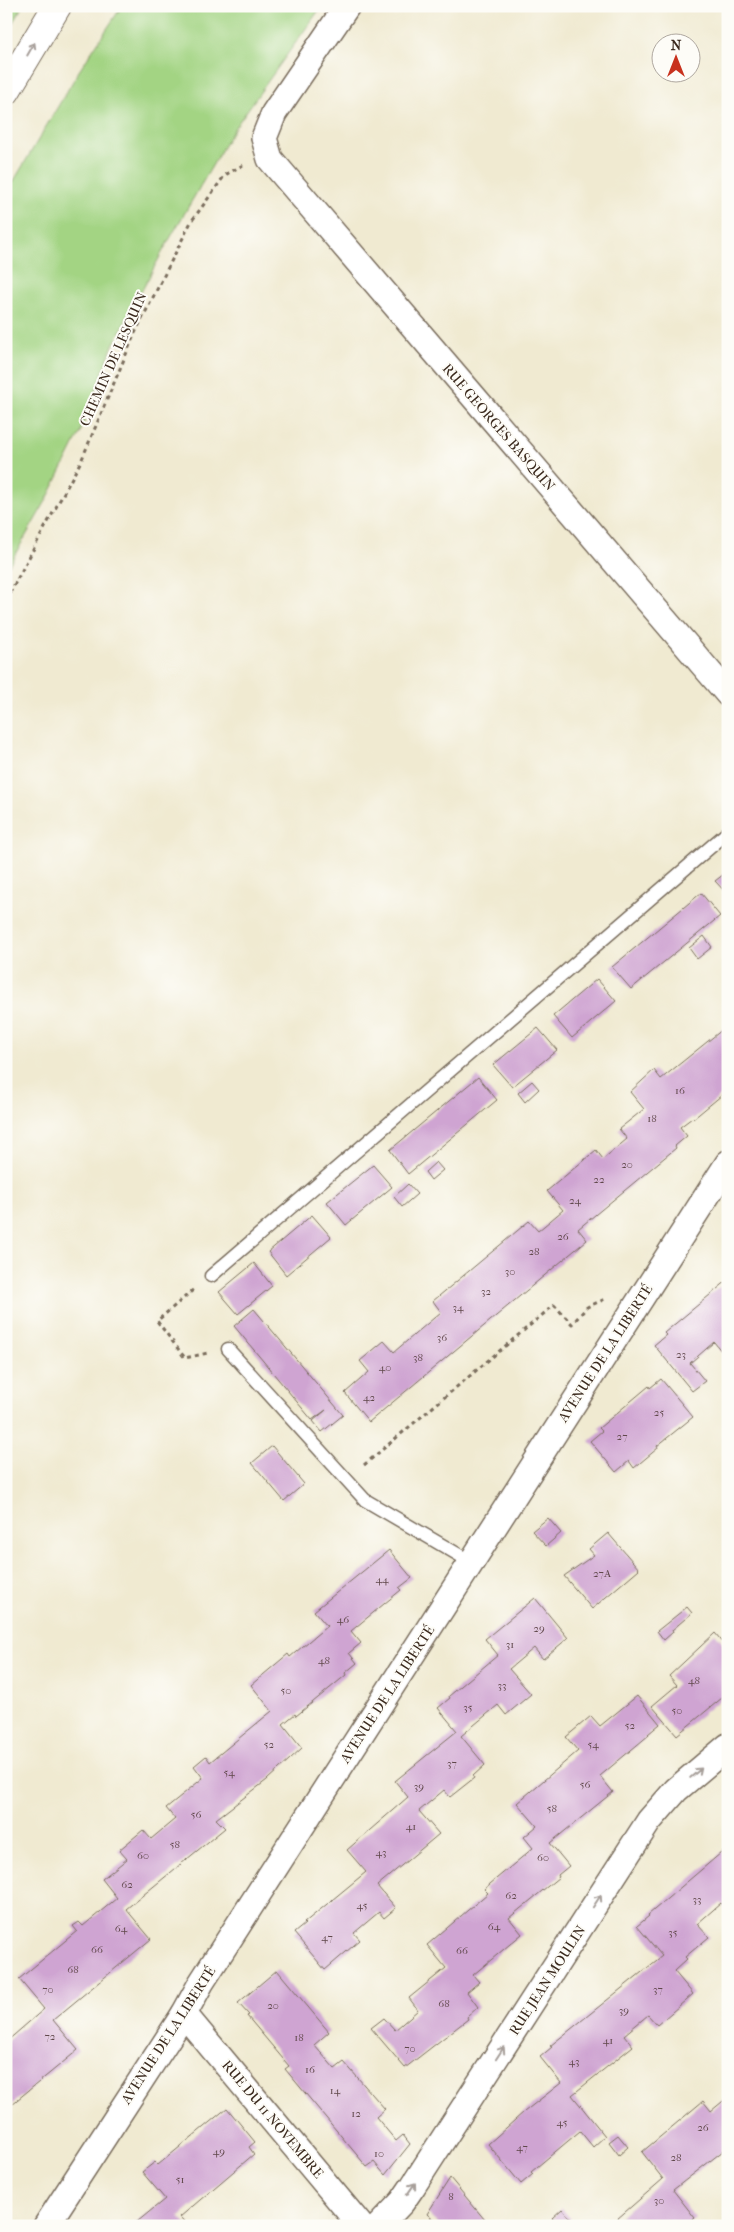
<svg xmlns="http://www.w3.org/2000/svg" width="734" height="2232" viewBox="0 0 734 2232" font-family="'IM FELL French Canon',serif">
<rect width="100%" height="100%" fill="#fdfcf7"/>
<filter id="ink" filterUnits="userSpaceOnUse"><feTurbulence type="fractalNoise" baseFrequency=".02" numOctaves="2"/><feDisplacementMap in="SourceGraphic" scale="10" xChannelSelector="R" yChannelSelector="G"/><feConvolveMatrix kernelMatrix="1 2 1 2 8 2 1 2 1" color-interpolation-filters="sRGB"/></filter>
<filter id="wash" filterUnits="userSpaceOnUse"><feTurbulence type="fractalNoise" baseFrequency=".0096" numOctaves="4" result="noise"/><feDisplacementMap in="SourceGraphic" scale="20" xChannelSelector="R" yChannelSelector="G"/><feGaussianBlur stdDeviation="1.12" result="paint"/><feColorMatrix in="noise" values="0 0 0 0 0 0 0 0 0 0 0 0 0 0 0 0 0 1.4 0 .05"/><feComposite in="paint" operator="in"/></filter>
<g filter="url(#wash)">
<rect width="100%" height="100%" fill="#f0ead1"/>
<!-- green -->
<g fill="#a3d483" stroke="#6f7f50">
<polygon points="6,6 23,6 6,33"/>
<polygon points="122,6 322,6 233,130 165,247 113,345 80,433 46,501 6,570 6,194 79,71"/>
</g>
<g id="blocks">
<!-- building -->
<g fill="#cfa4d2">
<polygon points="728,871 728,895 715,881"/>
<polygon points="701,893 720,916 631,989 612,967"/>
<polygon points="704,936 712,947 697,959 689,948"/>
<polygon points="597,979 616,1001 572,1038 553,1016"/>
<polygon points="728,1025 728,1090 693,1119 692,1118 680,1127 687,1136 675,1146 676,1148 578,1229 587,1240 369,1422 345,1393 369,1372 360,1361 384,1341 394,1352 441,1312 433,1301 529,1221 538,1231 563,1210 547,1191 596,1150 603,1159 627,1139 619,1129 644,1109 630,1092 654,1070 661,1079"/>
<polygon points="538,1028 557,1050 512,1087 493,1065"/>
<polygon points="478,1077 497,1100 408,1174 390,1150"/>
<polygon points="532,1081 539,1089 525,1102 518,1093"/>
<polygon points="436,1162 443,1170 431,1180 425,1172"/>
<polygon points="373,1165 392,1187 346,1225 327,1202"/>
<polygon points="408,1184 417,1194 402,1207 394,1197"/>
<polygon points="312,1215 331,1237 286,1275 268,1252"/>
<polygon points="254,1263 272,1286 238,1314 219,1292"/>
<polygon points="728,1280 728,1348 722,1352 714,1342 690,1363 705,1381 692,1391 654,1345 666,1335 664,1333"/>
<polygon points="254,1309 343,1415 322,1432 313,1421 326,1410 312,1420 234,1326"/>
<polygon points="661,1379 693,1417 657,1446 658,1448 634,1468 629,1461 616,1472 590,1441 602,1431 599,1428 649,1386 650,1388"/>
<polygon points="272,1446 304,1484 284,1501 252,1463"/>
<polygon points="548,1518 561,1533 546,1546 532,1531"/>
<polygon points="608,1533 639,1569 592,1609 564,1576 594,1555 589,1549"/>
<polygon points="389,1550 412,1578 399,1588 401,1590 351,1631 361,1643 349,1653 357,1663 345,1673 346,1675 296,1716 295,1714 283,1724 302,1748 267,1780 216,1819 225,1828 126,1909 151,1939 53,2020 78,2050 6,2109 6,2042 44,2009 19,1979 77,1931 73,1926 79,1922 83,1926 117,1898 102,1879 127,1859 119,1850 143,1830 151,1839 175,1819 166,1808 203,1778 194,1766 206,1756 210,1762 272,1711 251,1685 288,1654 290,1657 327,1626 314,1611"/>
<polygon points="535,1598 568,1638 543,1659 534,1648 509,1669 531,1694 506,1715 498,1705 461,1736 485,1765 473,1776 474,1778 450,1797 444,1790 419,1811 439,1834 377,1886 396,1908 384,1918 379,1912 354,1933 360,1940 325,1970 294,1933 305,1924 304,1923 366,1872 347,1850 408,1797 395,1781 457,1731 438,1708 450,1698 449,1696 498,1655 485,1639"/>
<polygon points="687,1607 692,1613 672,1630 673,1632 664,1640 657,1631"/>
<polygon points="715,1633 725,1645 728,1642 728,1693 677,1735 652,1706 677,1685 669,1676"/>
<polygon points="637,1696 660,1724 648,1734 649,1735 600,1776 613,1792 550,1843 569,1866 558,1875 559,1877 509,1918 522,1934 473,1975 479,1982 467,1992 478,2007 467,2017 468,2019 405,2068 371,2028 384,2018 395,2030 418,2010 409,1998 446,1968 427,1945 488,1893 484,1889 533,1848 524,1837 537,1826 517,1803 578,1751 566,1737 591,1716 600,1726"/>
<polygon points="728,1847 728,1911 721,1903 697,1924 709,1937 685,1957 687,1959 674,1971 693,1994 657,2025 648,2015 624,2035 633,2046 572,2095 605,2136 593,2147 580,2131 531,2172 533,2174 521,2184 488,2144 524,2112 561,2083 540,2057 552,2047 550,2046 662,1956 637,1926 649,1916 648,1915"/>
<polygon points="277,1970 329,2032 314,2045 335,2069 344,2062 385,2109 376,2117 396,2141 403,2135 410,2144 385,2175 374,2162 367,2167 285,2069 289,2066 247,2016 249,2015 238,2003"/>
<polygon points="728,2097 728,2147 673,2190 695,2218 685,2226 609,2226 663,2179 642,2152 703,2101 711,2111"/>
<polygon points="227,2108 255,2142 249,2147 254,2154 180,2217 188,2226 132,2226 165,2199 142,2172 155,2162 158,2165"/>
<polygon points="618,2135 628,2147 619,2155 609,2142"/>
<polygon points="450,2178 490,2226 440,2226 427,2214"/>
<polygon points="562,2209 571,2219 563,2226 559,2226 552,2218"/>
</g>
</g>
</g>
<g filter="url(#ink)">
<use href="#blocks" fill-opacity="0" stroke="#7a6d5d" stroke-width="1"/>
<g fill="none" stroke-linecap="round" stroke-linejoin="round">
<!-- lane casing -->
<g stroke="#7a6d5d" stroke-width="15">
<g id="lane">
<polyline points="211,1276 728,832"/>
<polyline points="228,1349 365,1500 471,1562"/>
</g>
</g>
<!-- street casing -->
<g stroke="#7a6d5d" stroke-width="28">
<g id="street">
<polyline points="347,6 274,113 264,138 270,159 728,694"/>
<polyline points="184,2014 361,2226"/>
<polyline points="46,2226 184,2014 201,1983 728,1163"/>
<polyline points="379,2226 402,2202 413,2186 649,1821 676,1790 728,1746"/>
</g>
</g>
<!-- highway casing -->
<g stroke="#7a6d5d" stroke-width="30">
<polyline id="highway" points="6,91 57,6"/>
</g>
<!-- path -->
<g stroke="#7a6d5d" stroke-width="3" stroke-dasharray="4 4" stroke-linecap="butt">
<polyline points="6,600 82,459 135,333 191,222 225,175 243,165"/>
<polyline points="193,1290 157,1321 185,1358 208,1353"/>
<polyline points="364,1465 554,1305 572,1324 587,1307 605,1299"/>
</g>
<!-- lane -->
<use href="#lane" stroke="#fff" stroke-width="12"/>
<!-- street -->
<use href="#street" stroke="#fff" stroke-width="25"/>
<!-- highway -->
<use href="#highway" stroke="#fff" stroke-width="28"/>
</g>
<!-- one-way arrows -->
<defs><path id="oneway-shaft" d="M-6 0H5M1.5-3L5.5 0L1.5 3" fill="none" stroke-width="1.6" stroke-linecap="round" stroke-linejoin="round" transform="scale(1.25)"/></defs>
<g stroke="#a79f9a">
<use href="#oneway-shaft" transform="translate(31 49) rotate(-60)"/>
<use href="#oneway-shaft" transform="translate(696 1773) rotate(-40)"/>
<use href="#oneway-shaft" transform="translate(597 1901) rotate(-57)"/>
<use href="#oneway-shaft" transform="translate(500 2053) rotate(-57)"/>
<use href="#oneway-shaft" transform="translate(411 2189) rotate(-55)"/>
</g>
</g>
<g text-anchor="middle" stroke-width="4" stroke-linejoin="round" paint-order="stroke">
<!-- number labels -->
<g font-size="11" fill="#60484b">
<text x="680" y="1094">16</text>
<text x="652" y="1122">18</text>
<text x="627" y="1168">20</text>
<text x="599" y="1183">22</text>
<text x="575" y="1204">24</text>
<text x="563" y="1240">26</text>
<text x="534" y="1255">28</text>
<text x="510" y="1275">30</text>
<text x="486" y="1295">32</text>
<text x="458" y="1311">34</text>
<text x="442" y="1341">36</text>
<text x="681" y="1358">23</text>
<text x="418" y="1361">38</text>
<text x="385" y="1371">40</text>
<text x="369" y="1401">42</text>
<text x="659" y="1416">25</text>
<text x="622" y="1440">27</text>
<text x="602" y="1577">27A</text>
<text x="382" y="1583">44</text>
<text x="343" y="1623">46</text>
<text x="539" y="1632">29</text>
<text x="510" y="1648">31</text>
<text x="324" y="1664">48</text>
<text x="694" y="1684">48</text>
<text x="502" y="1689">33</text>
<text x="286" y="1694">50</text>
<text x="468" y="1711">35</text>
<text x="677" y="1714">50</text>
<text x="630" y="1729">52</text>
<text x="269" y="1748">52</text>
<text x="593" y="1748">54</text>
<text x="452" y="1767">37</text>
<text x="229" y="1776">54</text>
<text x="585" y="1788">56</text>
<text x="419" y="1790">39</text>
<text x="552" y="1812">58</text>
<text x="196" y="1818">56</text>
<text x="411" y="1830">41</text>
<text x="175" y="1848">58</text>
<text x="381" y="1856">43</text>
<text x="143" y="1859">60</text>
<text x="543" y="1861">60</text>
<text x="127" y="1888">62</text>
<text x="511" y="1899">62</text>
<text x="697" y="1903">33</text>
<text x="362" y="1909">45</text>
<text x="494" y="1930">64</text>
<text x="121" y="1932">64</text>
<text x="673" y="1936">35</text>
<text x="327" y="1941">47</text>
<text x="97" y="1953">66</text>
<text x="462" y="1954">66</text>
<text x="73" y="1973">68</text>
<text x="48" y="1993">70</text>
<text x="658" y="1993">37</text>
<text x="444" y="2007">68</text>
<text x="273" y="2009">20</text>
<text x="624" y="2014">39</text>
<text x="50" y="2040">72</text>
<text x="299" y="2041">18</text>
<text x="608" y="2044">41</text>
<text x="410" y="2052">70</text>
<text x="574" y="2065">43</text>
<text x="310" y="2073">16</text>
<text x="335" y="2094">14</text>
<text x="356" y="2117">12</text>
<text x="562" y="2126">45</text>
<text x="703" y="2131">26</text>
<text x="522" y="2151">47</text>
<text x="219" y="2155">49</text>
<text x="379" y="2157">10</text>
<text x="676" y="2161">28</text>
<text x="180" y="2183">51</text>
<text x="451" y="2200">8</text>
<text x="659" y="2204">30</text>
</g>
<!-- street labels -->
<g font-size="14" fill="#3b2a1e" stroke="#fdfcf7">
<text transform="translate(113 359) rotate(-66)" y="5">CHEMIN DE LESQUIN</text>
<text transform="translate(499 427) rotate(49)" y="5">RUE GEORGES BASQUIN</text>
<text transform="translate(605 1353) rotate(-57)" y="5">AVENUE DE LA LIBERTÉ</text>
<text transform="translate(387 1694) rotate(-57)" y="5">AVENUE DE LA LIBERTÉ</text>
<text transform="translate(547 1980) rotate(-57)" y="5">RUE JEAN MOULIN</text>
<text transform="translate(168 2035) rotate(-57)" y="5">AVENUE DE LA LIBERTÉ</text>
<text transform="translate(273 2119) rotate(50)" y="5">RUE DU 11 NOVEMBRE</text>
</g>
</g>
<!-- margin -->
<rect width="734" height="2232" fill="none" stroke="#fdfcf7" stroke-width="25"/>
<!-- north arrow -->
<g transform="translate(676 58)"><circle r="24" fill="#fdfcf7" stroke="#afa8a0"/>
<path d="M0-4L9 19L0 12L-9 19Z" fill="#c8321e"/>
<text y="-8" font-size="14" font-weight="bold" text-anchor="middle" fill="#3b2a1e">N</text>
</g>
</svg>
